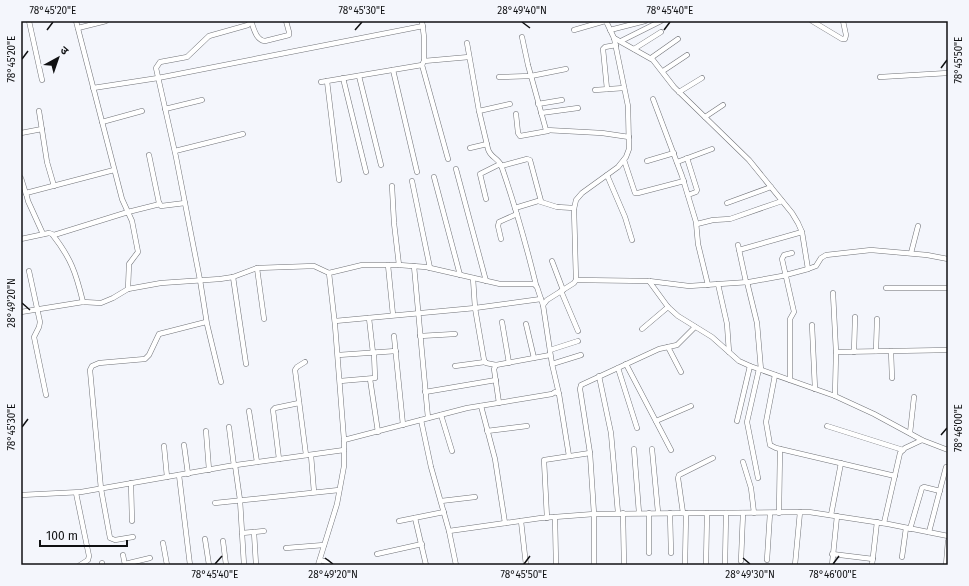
<svg xmlns="http://www.w3.org/2000/svg" width="969" height="586" viewBox="0 0 969 586" font-family="'Fira Sans','Noto Sans Devanagari',sans-serif">
<rect width="100%" height="100%" fill="#f4f6fc"/>
<g fill="none" stroke-linecap="round" stroke-linejoin="round">
<!-- street casing -->
<g stroke="#717378" stroke-width="5.5">
<g id="street">
<polyline points="29,21 42,80"/>
<polyline points="76,21 122,199 132,221 138,252 129,264 128,289"/>
<path d="M 251,21 C 254,29 256,40 265,41 L 289,35 L 289,32 L 286,21"/>
<polyline points="812,21 842,39 845,39 846,35 843,21"/>
<polyline points="78,28 106,21"/>
<polyline points="574,30 605,21"/>
<polyline points="610,30 645,21"/>
<polyline points="522,37 528,65 546,130 602,133 629,137"/>
<polyline points="614,38 653,60 674,87 749,160 792,213 798,223 802,232 808,269"/>
<polyline points="621,41 661,21"/>
<path d="M 467,43 L 479,111 L 488,149 C 490,157 498,158 501,165 C 515,205 526,244 536,285"/>
<polyline points="634,49 661,32"/>
<polyline points="651,58 678,39"/>
<polyline points="424,61 469,57"/>
<polyline points="422,65 448,159"/>
<polyline points="393,70 417,172"/>
<polyline points="663,71 687,55"/>
<polyline points="359,76 381,165"/>
<polyline points="499,77 531,76 566,69"/>
<polyline points="880,77 948,73"/>
<polyline points="343,78 366,172"/>
<polyline points="327,81 339,180"/>
<polyline points="321,82 422,65 424,61 424,37 422,21"/>
<polyline points="93,88 158,78 423,26"/>
<polyline points="607,89 603,49 605,47 616,45"/>
<polyline points="595,90 624,88"/>
<polyline points="679,92 702,78"/>
<polyline points="653,99 682,176 696,222 698,244 708,285"/>
<polyline points="538,104 562,100"/>
<polyline points="165,109 202,100"/>
<polyline points="39,111 47,162 54,186"/>
<polyline points="479,111 510,104"/>
<polyline points="541,113 578,108"/>
<polyline points="516,114 518,133 520,136 548,131"/>
<polyline points="705,117 723,105"/>
<polyline points="102,122 142,111"/>
<polyline points="21,133 42,129"/>
<polyline points="470,148 487,144"/>
<polyline points="175,151 243,134"/>
<polyline points="149,155 159,203 161,206 185,203"/>
<polyline points="687,158 697,190 696,192 688,195"/>
<polyline points="624,160 635,193 638,193 684,181"/>
<polyline points="647,161 674,153"/>
<polyline points="677,162 712,149"/>
<polyline points="501,166 527,159 530,160 541,201"/>
<polyline points="456,169 486,281"/>
<polyline points="607,175 625,217 632,240"/>
<polyline points="434,177 460,275"/>
<polyline points="21,178 26,194"/>
<polyline points="412,181 430,268"/>
<polyline points="392,186 394,223 399,265"/>
<polyline points="486,199 480,174 500,164"/>
<polyline points="727,203 771,187"/>
<polyline points="515,208 538,201 557,207 574,208"/>
<polyline points="697,224 713,220 730,219 782,201"/>
<polyline points="43,234 28,201 26,193 114,170"/>
<polyline points="54,235 128,212 160,204"/>
<path d="M 21,239 L 49,233 L 52,234 C 71,258 76,273 83,302"/>
<polyline points="501,239 498,226 499,222 517,214"/>
<polyline points="738,245 746,282"/>
<polyline points="739,250 802,232"/>
<polyline points="911,253 918,226"/>
<polyline points="552,261 563,290"/>
<polyline points="388,265 393,315"/>
<polyline points="414,266 428,418"/>
<polyline points="257,268 264,319"/>
<polyline points="29,271 40,322 39,327 34,337 46,395"/>
<polyline points="233,277 246,364"/>
<polyline points="473,278 475,308 484,360 486,363 496,365"/>
<polyline points="576,280 649,281 689,286 749,282 782,276 808,269 816,266 821,258 826,255 871,250 927,255 948,259"/>
<polyline points="649,281 668,307 678,316 712,337 739,361 750,366 835,396 874,414 922,440 948,450"/>
<polyline points="747,282 757,323 761,370"/>
<polyline points="718,284 727,324 729,352"/>
<polyline points="886,288 948,288"/>
<polyline points="561,291 578,331"/>
<polyline points="833,293 836,352 835,396"/>
<polyline points="21,312 83,302 101,303 113,298 128,289 161,283 220,279 233,277 257,268 314,266 329,273"/>
<polyline points="369,318 373,353"/>
<polyline points="335,321 475,308 541,299"/>
<polyline points="502,322 509,363"/>
<polyline points="526,324 534,358"/>
<polyline points="812,325 815,389"/>
<polyline points="642,329 668,307"/>
<polyline points="394,336 403,425"/>
<polyline points="420,336 455,334"/>
<polyline points="668,347 681,372"/>
<polyline points="550,350 578,341"/>
<polyline points="876,351 877,319"/>
<polyline points="891,351 892,378"/>
<polyline points="836,352 948,350"/>
<polyline points="854,352 855,317"/>
<polyline points="338,355 396,351"/>
<polyline points="305,362 297,367 295,370 306,455"/>
<polyline points="552,364 581,355"/>
<polyline points="626,364 671,450"/>
<polyline points="455,366 485,362"/>
<polyline points="618,368 637,428"/>
<polyline points="775,375 766,422 770,445 776,448 895,476"/>
<polyline points="599,376 611,433 618,513"/>
<polyline points="370,379 378,432"/>
<polyline points="790,380 790,319 794,312 782,259 784,255 792,253"/>
<polyline points="340,381 375,378 374,353"/>
<polyline points="221,382 207,324 200,280 176,157 156,68 160,62 187,57 209,36 248,25 251,21"/>
<polyline points="425,392 496,380"/>
<polyline points="559,394 569,456"/>
<polyline points="499,403 494,369 496,365 550,355"/>
<polyline points="481,406 495,459 505,523"/>
<polyline points="249,411 257,462"/>
<polyline points="441,415 452,451"/>
<polyline points="421,420 431,467 449,531 456,565"/>
<polyline points="656,421 691,406"/>
<polyline points="737,421 750,366"/>
<polyline points="827,426 903,450"/>
<polyline points="229,427 234,466"/>
<polyline points="206,431 209,470"/>
<polyline points="487,431 527,426"/>
<polyline points="910,433 914,397"/>
<polyline points="344,440 467,408 552,394 555,392 559,394 552,364 543,305 547,300 574,283 576,280 574,209 576,200 582,193 618,167 626,157 629,149 628,106 614,38 606,21"/>
<polyline points="184,445 188,474"/>
<polyline points="164,446 167,477"/>
<polyline points="634,449 639,513"/>
<polyline points="652,449 658,512"/>
<polyline points="311,455 314,492"/>
<polyline points="279,459 273,410 275,408 299,403"/>
<polyline points="743,462 751,488 754,513"/>
<polyline points="235,465 240,500 244,565"/>
<polyline points="179,475 190,565"/>
<polyline points="758,478 747,422 759,369"/>
<polyline points="131,483 132,521"/>
<polyline points="76,493 89,556 88,560 80,565"/>
<polyline points="21,495 81,492 229,466 344,450"/>
<polyline points="441,501 475,497"/>
<polyline points="215,503 339,490"/>
<polyline points="623,513 624,565"/>
<polyline points="649,513 649,553"/>
<polyline points="670,513 671,553"/>
<polyline points="683,513 678,478 679,475 713,458"/>
<polyline points="779,513 780,449"/>
<polyline points="831,515 841,463"/>
<polyline points="555,517 556,565"/>
<polyline points="415,518 426,565"/>
<polyline points="547,518 544,460 590,453"/>
<polyline points="399,521 444,512"/>
<polyline points="521,521 526,565"/>
<polyline points="884,523 900,453 905,448 922,440"/>
<polyline points="910,529 922,488 924,487 940,491"/>
<polyline points="449,531 541,518 594,514 809,512 888,524 948,536"/>
<polyline points="254,532 256,565"/>
<polyline points="929,532 946,467"/>
<polyline points="242,533 264,531"/>
<polyline points="133,537 115,540 110,538 101,489 90,370 92,366 99,363 145,359 149,355 159,334 206,322"/>
<polyline points="205,539 209,565"/>
<polyline points="223,541 226,565"/>
<polyline points="163,543 167,565"/>
<polyline points="286,548 324,545"/>
<polyline points="377,554 422,544"/>
<polyline points="832,554 873,559"/>
<polyline points="123,555 125,565"/>
<polyline points="902,557 906,528"/>
<polyline points="320,560 327,562 330,565"/>
<polyline points="767,560 770,513"/>
<polyline points="741,561 743,513"/>
<polyline points="102,563 102,565"/>
<polyline points="125,564 150,558"/>
<polyline points="318,565 337,504 344,466 344,440 335,325 329,273 362,265 399,265 426,267 500,284 534,284 537,287 543,305"/>
<polyline points="594,565 594,514 590,453 580,389 581,385 659,349 677,345 695,327"/>
<polyline points="685,565 686,513"/>
<polyline points="706,565 707,513"/>
<polyline points="725,565 726,513"/>
<polyline points="795,565 800,512"/>
<polyline points="832,565 837,516"/>
<polyline points="872,565 877,522"/>
<polyline points="946,565 948,541"/>
</g>
</g>
<!-- street -->
<use href="#street" stroke="#fff" stroke-width="4.5"/>
</g>
<!-- ticks -->
<path fill="none" stroke="#101113" stroke-width="1.5" d="M 522,22 L 530,28M 47,30 L 53,22M 355,30 L 362,22M 664,30 L 670,22M 22,59 L 28,51M 941,68 L 947,60M 22,303 L 30,310M 22,427 L 28,419M 941,435 L 947,428M 325,558 L 333,564M 743,558 L 750,564M 215,564 L 222,556M 524,564 L 530,556M 833,564 L 839,556"/>
<!-- border -->
<rect width="969" height="586" fill="none" stroke="#f4f6fc" stroke-width="44"/>
<!-- north arrow -->
<g transform="translate(58 58) rotate(40)" stroke="#f4f6fc" stroke-width="3" paint-order="stroke">
<path d="M0-3L7 15L0 10L-7 15Z" fill="#101113"/>
<text y="-6" font-size="11" font-weight="bold" text-anchor="middle" fill="#101113">उ</text>
</g>
<!-- scale -->
<path d="M40 540v6h87v-6" fill="none" stroke="#101113" stroke-width="2"/>
<text x="46" y="540" font-size="12" fill="#101113" stroke="#f4f6fc" stroke-width="3" paint-order="stroke">100 m</text>
<rect x="22" y="22" width="925" height="542" fill="none" stroke="#101113" stroke-width="1.5"/>
<g font-size="10" text-anchor="middle" fill="#101113">
<text x="53" y="14">78°45'20"E</text>
<text x="362" y="14">78°45'30"E</text>
<text x="522" y="14">28°49'40"N</text>
<text x="670" y="14">78°45'40"E</text>
<text transform="translate(11 59) rotate(-90)" y="4">78°45'20"E</text>
<text transform="translate(958 60) rotate(-90)" y="4">78°45'50"E</text>
<text transform="translate(11 303) rotate(-90)" y="4">28°49'20"N</text>
<text transform="translate(11 427) rotate(-90)" y="4">78°45'30"E</text>
<text transform="translate(958 428) rotate(-90)" y="4">78°46'00"E</text>
<text x="215" y="578">78°45'40"E</text>
<text x="333" y="578">28°49'20"N</text>
<text x="524" y="578">78°45'50"E</text>
<text x="750" y="578">28°49'30"N</text>
<text x="833" y="578">78°46'00"E</text>
</g>
</svg>
